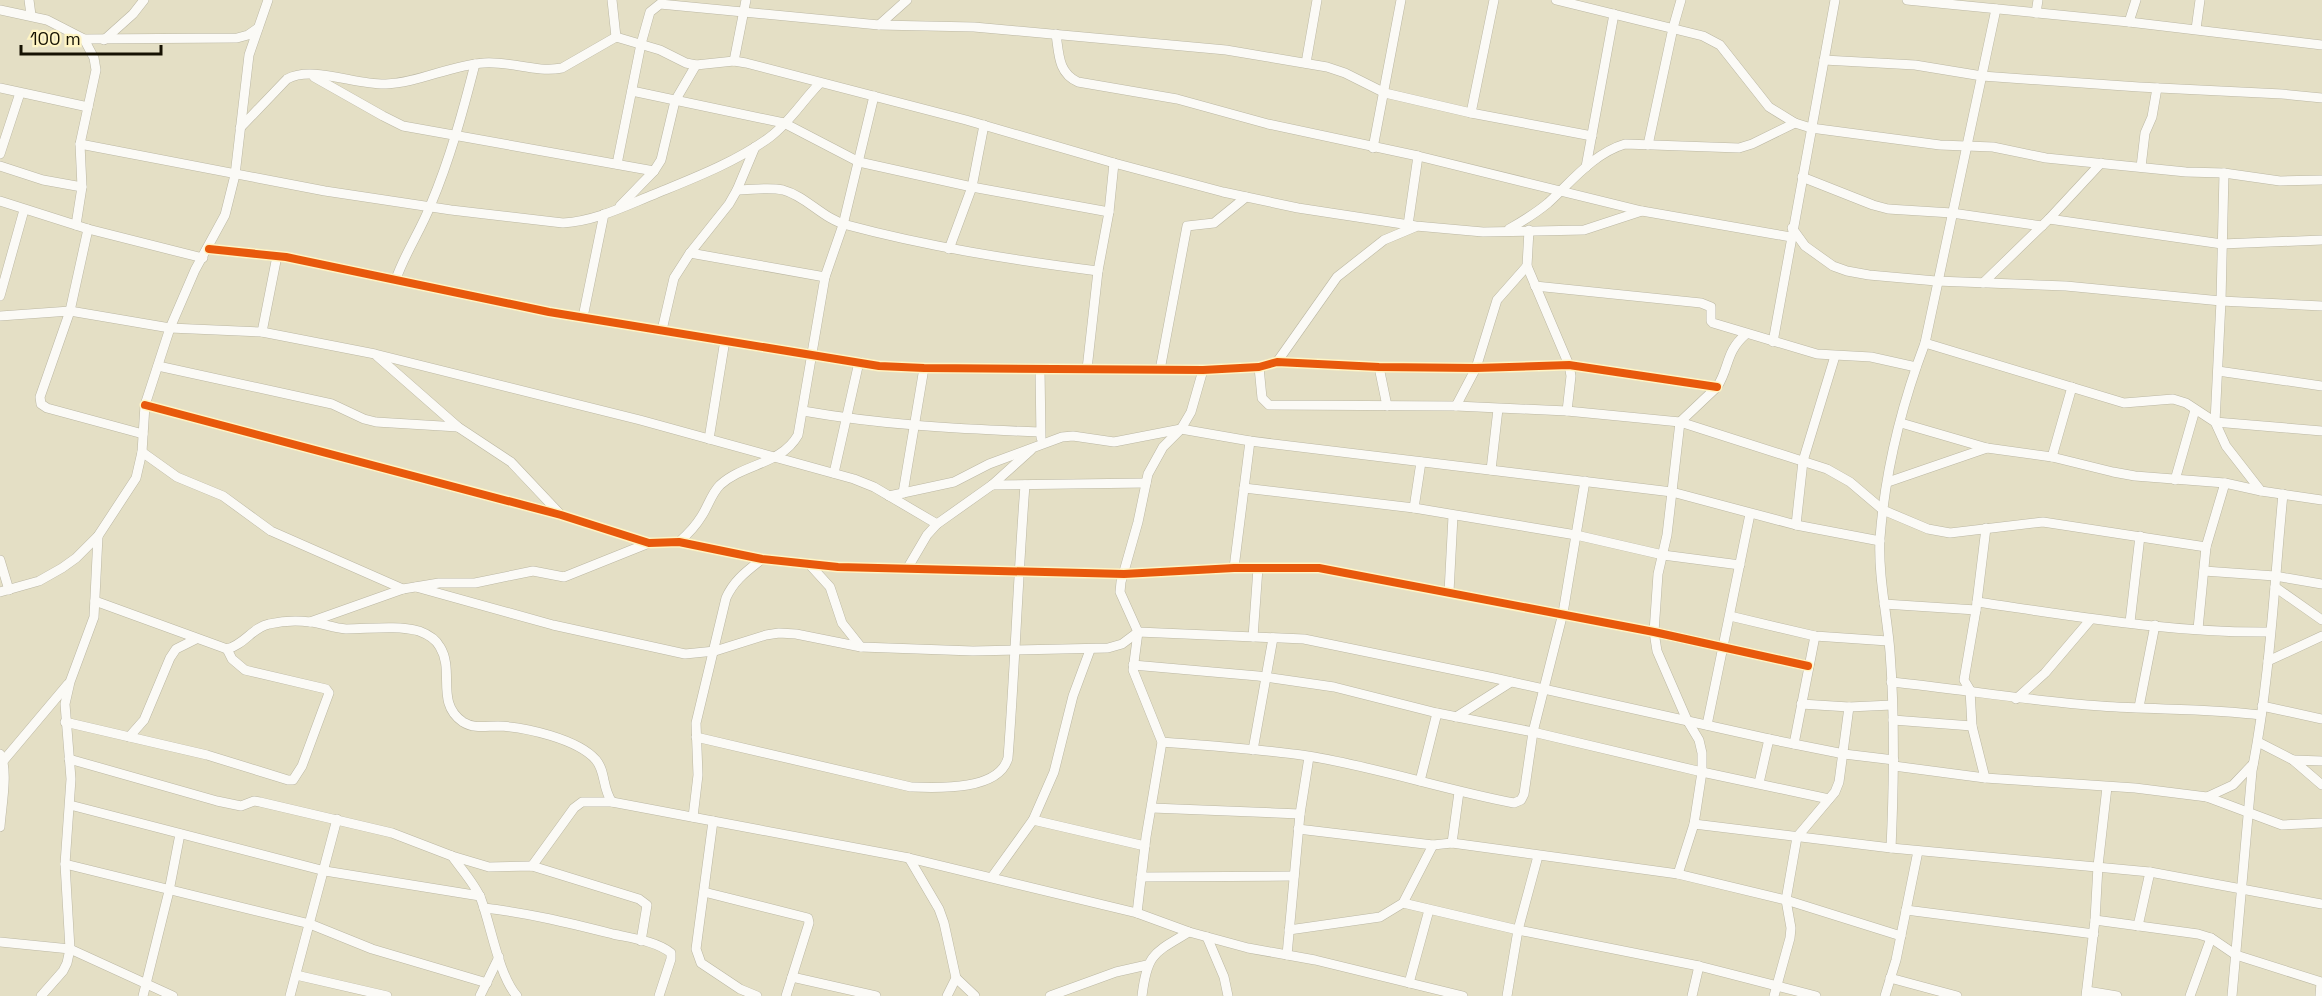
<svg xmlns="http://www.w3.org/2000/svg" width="2322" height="996" viewBox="0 0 2322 996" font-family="'Space Grotesk',sans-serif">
<rect width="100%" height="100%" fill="#e4dfc5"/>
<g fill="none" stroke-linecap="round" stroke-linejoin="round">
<!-- minor casing -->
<g stroke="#bbb7a3" stroke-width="10">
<g id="minor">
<polyline points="29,0 31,15"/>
<polyline points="612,0 616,37"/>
<polyline points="1556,0 1703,36 1720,45 1769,107 1795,123 1811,128 1940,145 1993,147 2046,158 2186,172 2224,173 2280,181 2322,180"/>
<polyline points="1907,0 2129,22 2322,45"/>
<polyline points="0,10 47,20 84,39 237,38 248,35 258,28"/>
<polyline points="2036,13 2038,0"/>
<polyline points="2129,22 2136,0"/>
<polyline points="879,25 907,0"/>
<polyline points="2196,29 2200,0"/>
<path d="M 1056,34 C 1059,54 1058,73 1078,82 L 1177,99 L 1268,124 L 1418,156 L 1642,211 L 1791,237"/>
<polyline points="104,40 133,14 144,0"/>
<polyline points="1824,60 1915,65 1982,76 2139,87 2282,94 2322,98"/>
<polyline points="734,61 746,0"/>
<polyline points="1306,63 1317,0"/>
<polyline points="314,77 383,116 403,126 654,171"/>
<polyline points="0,88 88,107"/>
<polyline points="632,91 784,123 859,162 972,187 1109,212"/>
<polyline points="1471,113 1494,0"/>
<path d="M 240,128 L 287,79 C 312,65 355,85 386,84 C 418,83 451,65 484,63 C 511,61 536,73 562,68 L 616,37 L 660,50 L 686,63 L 696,65 L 734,61 L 746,63 L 966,120 L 1114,163 L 1223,192 L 1298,208 L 1416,226 L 1483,232 L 1584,230 L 1642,211"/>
<path d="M 80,144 L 325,191 L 451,210 L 563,223 C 596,221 625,206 655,194 C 694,178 736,162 770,137 C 790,122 803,100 820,83"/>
<polyline points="1648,145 1673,28 1681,0"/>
<polyline points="1373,148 1401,0"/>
<polyline points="0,154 20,93"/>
<polyline points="617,164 641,44 650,12 660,4 879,25 974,27 1226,50 1327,67 1345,73 1385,93 1471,113 1592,136"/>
<polyline points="0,166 43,180 82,187"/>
<polyline points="1586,167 1614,14"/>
<polyline points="2141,167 2145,133 2152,117 2157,88"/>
<polyline points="2224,173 2221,301 2215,422 2226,446 2261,491 2322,500"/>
<polyline points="1802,177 1873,205 1888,209 1952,213 2042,226"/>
<path d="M 737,190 C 752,190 768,187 783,190 C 806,196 823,219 847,225 C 929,247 1013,260 1098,271"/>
<polyline points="0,201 88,229 203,258"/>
<polyline points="620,206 654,171 661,160 675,101 696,65"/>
<polyline points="2049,219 2222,244 2322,240"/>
<polyline points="76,225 82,187 80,144 96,70 94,58 84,39"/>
<polyline points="1408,225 1418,156"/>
<polyline points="1792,228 1805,246 1833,266 1847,271 1869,275 1936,281 2066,286 2221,301 2322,306"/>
<polyline points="88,229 70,311 40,397 41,404 47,408 143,434"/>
<path d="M 1509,229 C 1523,221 1536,213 1548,203 C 1571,182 1594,153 1625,144 L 1739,148 L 1752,144 L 1795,123"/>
<polyline points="1529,230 1527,266 1569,365 1571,376 1567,411"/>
<polyline points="209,249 286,257 549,312 879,366 924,368 1203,370 1259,367 1277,362 1379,367 1476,368 1569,365 1717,387"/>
<polyline points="949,249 972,187 984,125"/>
<polyline points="690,253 825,277"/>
<path d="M 396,279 C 405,253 421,230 431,204 C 450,159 463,111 475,64"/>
<polyline points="1983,283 2049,219 2101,163"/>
<polyline points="1535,286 1701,303 1711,307 1711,321 1713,323 1817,354 1871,357 1916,367"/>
<polyline points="0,296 24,210"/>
<polyline points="0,316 70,311 170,328 262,332 375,354 640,420 854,479 874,487 937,524"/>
<polyline points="583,317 604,214"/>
<polyline points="662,330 674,278 690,253 729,204 737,190 755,147"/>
<polyline points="262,332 277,256"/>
<polyline points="1773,342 1835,0"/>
<polyline points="1925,343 2124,403 2173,399 2186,403 2215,422 2322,431"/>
<polyline points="377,356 458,427 511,462 561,515"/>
<polyline points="1277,362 1337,277 1384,240 1415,227"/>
<polyline points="158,366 332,404 364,419 376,422 458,427"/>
<polyline points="1259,367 1262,398 1269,405 1456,406 1567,411 1680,422 1827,469 1850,482 1883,510 1928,529 1950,533 2043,522 2206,547"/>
<polyline points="1379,367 1387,406"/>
<polyline points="1040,369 1041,438"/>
<polyline points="1087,369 1098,271 1109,212 1114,163"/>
<polyline points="1160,370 1187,226 1214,223 1246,197"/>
<polyline points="2218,371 2322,386"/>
<polyline points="145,405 561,515 649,543 679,542 762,559 838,567 1124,574 1234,568 1319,568 1654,632 1808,666"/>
<polyline points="1456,406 1476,368 1497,300 1527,266"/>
<path d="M 803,411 C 882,425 960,429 1040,432"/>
<polyline points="1901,423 1987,448 2052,457 2113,472 2135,476 2225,483"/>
<polyline points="709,439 725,340"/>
<polyline points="142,452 177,477 223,496 271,531 403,589"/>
<polyline points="2052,457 2072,387"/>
<polyline points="1491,470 1498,409"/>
<polyline points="834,473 859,362"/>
<polyline points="2175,480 2195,410"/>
<polyline points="1888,482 1987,448"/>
<polyline points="992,485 1146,483"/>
<polyline points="1244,488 1414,508 1576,535 1663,555 1740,565"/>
<polyline points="903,493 924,368"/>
<polyline points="889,496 954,482 989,464 1062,437 1073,436 1114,442 1181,429 1250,441 1672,492 1796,525 1880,541"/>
<polyline points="1414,508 1421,462"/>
<polyline points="1796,525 1803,461 1835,356"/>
<path d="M 679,542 C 688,534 695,527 701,517 C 708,507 711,494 720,485 C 744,463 781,465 798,435 L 825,277 L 843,225 L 874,96"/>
<polyline points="0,560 9,590"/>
<polyline points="810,565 830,587 842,623 861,647"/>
<polyline points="1234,568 1250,441"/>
<polyline points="907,569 927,535 937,524 992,485 1031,450"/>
<polyline points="2204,571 2275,576 2322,584"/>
<polyline points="416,587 553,625 685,654 715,651 766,635 779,633 796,634 861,647 973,651 1108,648 1122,644 1138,632 1304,639 1494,678 1769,739 1844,754 1894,760"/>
<polyline points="2275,587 2322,620"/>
<polyline points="0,592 39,581 62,568 76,558 98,536 136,478 142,452 145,405 170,328 195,270 225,215 235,175 249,55 268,0"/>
<polyline points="1449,592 1453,516"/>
<path d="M 95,601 L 227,649 C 244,645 253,627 269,624 C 282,621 297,620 310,622 C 322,623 333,628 346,629 C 369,629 396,625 419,631 C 427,634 436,639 440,647 C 455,671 435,703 463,722 C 474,729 486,726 498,726 C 525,727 578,739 596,760 C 606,772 602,788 612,802"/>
<path d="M 1977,602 C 2074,616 2172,633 2270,632"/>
<polyline points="1884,604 1976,610"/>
<polyline points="1730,616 1815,636 1888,641"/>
<polyline points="310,622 403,589 439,583 475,583 533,571 564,577 649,543"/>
<polyline points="2130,622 2140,536"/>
<polyline points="2198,629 2206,547 2225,483 2261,491"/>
<polyline points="1253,637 1258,568"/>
<polyline points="2268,661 2322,636"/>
<polyline points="1133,665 1258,676 1334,687 1437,713 1533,732 1702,772 1829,799"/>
<path d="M 1891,682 C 1961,689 2030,701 2101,706 C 2154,710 2208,708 2261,715"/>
<polyline points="2016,699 2045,673 2091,619"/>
<polyline points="1801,704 1849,707 1892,705"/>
<polyline points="2262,706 2322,719"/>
<polyline points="2139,707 2155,625"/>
<polyline points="1456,717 1511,682"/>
<polyline points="1893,720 1972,726"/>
<polyline points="65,722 207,755 288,780 293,780 302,766 329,693 326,689 245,670 232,659 227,649"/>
<polyline points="1707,725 1750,514"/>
<polyline points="129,737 144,720 170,658 176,649 196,639"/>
<path d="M 696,737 L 911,787 C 938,788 999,791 1008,758 C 1015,667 1018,576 1025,485"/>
<path d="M 1162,742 C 1211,746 1260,749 1308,756 C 1377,767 1445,790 1514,803 L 1521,800 L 1524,794 L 1533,732 L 1563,613 L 1585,481"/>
<polyline points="2258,742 2293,760 2322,785"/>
<polyline points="1794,744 1815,636"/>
<polyline points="1253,750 1273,638"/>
<path d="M 0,754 C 9,769 1,809 0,827"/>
<polyline points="69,759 217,801 241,806 254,801 260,802 392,833 452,856 489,867 532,866 639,899 647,905 641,941"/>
<polyline points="4,760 68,684"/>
<polyline points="2293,760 2322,761"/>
<polyline points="1894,766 1985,778 2135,788 2207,797 2282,825 2322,823"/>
<polyline points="1985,778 1972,726 1970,690 1964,680 1976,610 1986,528"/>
<polyline points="1420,781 1437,713"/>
<polyline points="1759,783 1769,739"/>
<polyline points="2207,797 2233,785 2253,764"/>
<polyline points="70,805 325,871 480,896"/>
<polyline points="1152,808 1300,814"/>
<path d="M 693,817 L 698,775 L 696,723 L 726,598 C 734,580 747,571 762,559"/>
<polyline points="1033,820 1145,846"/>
<polyline points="713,821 696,949 701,963 740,989 757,996"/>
<polyline points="1694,824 1891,848 2150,872 2322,904"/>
<polyline points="1298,829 1433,845 1452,843 1678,874 1786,900 1901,936"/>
<polyline points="1452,843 1459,792"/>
<path d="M 1891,848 C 1894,783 1895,717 1890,652 C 1887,614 1878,576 1880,538 C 1885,473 1902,404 1925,343 L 1996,9"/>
<path d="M 452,856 C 461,869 475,884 481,899 C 491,926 499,976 517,996"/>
<polyline points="909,858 939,909 944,923 956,978 975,996"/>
<polyline points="65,864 310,924 372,949 487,983"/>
<polyline points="532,866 574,808 582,802 612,802 909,858 1137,913 1189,932 1248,948 1315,960 1463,996"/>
<path d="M 1678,874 L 1694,824 L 1702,772 L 1702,753 L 1699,740 L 1687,720 L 1657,651 L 1654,632 L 1658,574 L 1667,535 L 1680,422 L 1717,387 C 1730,367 1725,352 1746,334"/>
<polyline points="992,877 1033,820 1054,772 1073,696 1090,650"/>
<polyline points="1141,877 1294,876"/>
<polyline points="704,892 808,918 809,923 786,996"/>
<polyline points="1403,903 1518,930 1699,966 1816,996"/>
<path d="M 484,908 C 529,913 569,923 613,934 C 631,938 656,941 671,953 L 671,959 L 659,996"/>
<polyline points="1906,910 2094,934"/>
<polyline points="1137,913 1146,837 1162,742 1133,670 1138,632 1120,592 1121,582 1138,522 1148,474 1163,447 1181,429 1191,412 1203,370"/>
<polyline points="2095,920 2198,934 2211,938 2236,955 2321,982 2320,996"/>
<polyline points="2138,926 2150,872"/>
<polyline points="1289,930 1380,917 1403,903 1433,845"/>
<polyline points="1207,937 1224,977 1228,996"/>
<polyline points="0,942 70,949 173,996"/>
<polyline points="1287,955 1300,814 1309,757"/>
<polyline points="296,975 387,996"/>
<polyline points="792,977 876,996"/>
<polyline points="1890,978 1957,996"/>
<polyline points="1409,983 1429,910"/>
<polyline points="2087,991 2117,996"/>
<polyline points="41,996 63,971 67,963 70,949 65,864 71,779 65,704 70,682 94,617 98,536"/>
<polyline points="143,996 169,891 180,834"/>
<polyline points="290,996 337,819"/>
<polyline points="480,996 499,957"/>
<polyline points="947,996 956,978"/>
<polyline points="1050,996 1116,972 1147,965"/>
<path d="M 1142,996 C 1147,953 1154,953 1189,932"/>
<polyline points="1507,996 1518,930 1538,856"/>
<polyline points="1692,996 1699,966"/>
<polyline points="1774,996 1790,938 1791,928 1786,900 1797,837 1835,792 1839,782 1849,707"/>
<polyline points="1885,996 1896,960 1918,851"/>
<polyline points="2086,996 2095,920 2098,866 2107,787"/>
<polyline points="2190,996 2211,938"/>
<path d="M 2232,996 L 2252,771 C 2270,680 2274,586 2283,494"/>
</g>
</g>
<!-- minor -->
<use href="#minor" stroke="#fbfaf6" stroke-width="9"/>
<!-- cycleway casing -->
<g stroke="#fff5c5" stroke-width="11">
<g id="cycleway">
<polyline points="209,249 286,257 549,312 879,366 924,368 1203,370 1259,367 1277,362 1379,367 1476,368 1569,365 1717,387"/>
<polyline points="145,405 561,515 649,543 679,542 762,559 838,567 1124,574 1234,568 1319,568 1654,632 1808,666"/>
</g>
</g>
<!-- cycleway -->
<use href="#cycleway" stroke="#e8590c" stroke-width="8"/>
</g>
<!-- scale -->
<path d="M21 45v9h140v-9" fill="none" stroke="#161203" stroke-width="3"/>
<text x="30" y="45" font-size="18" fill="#161203" stroke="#fff5c5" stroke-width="4.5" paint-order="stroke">100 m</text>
</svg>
